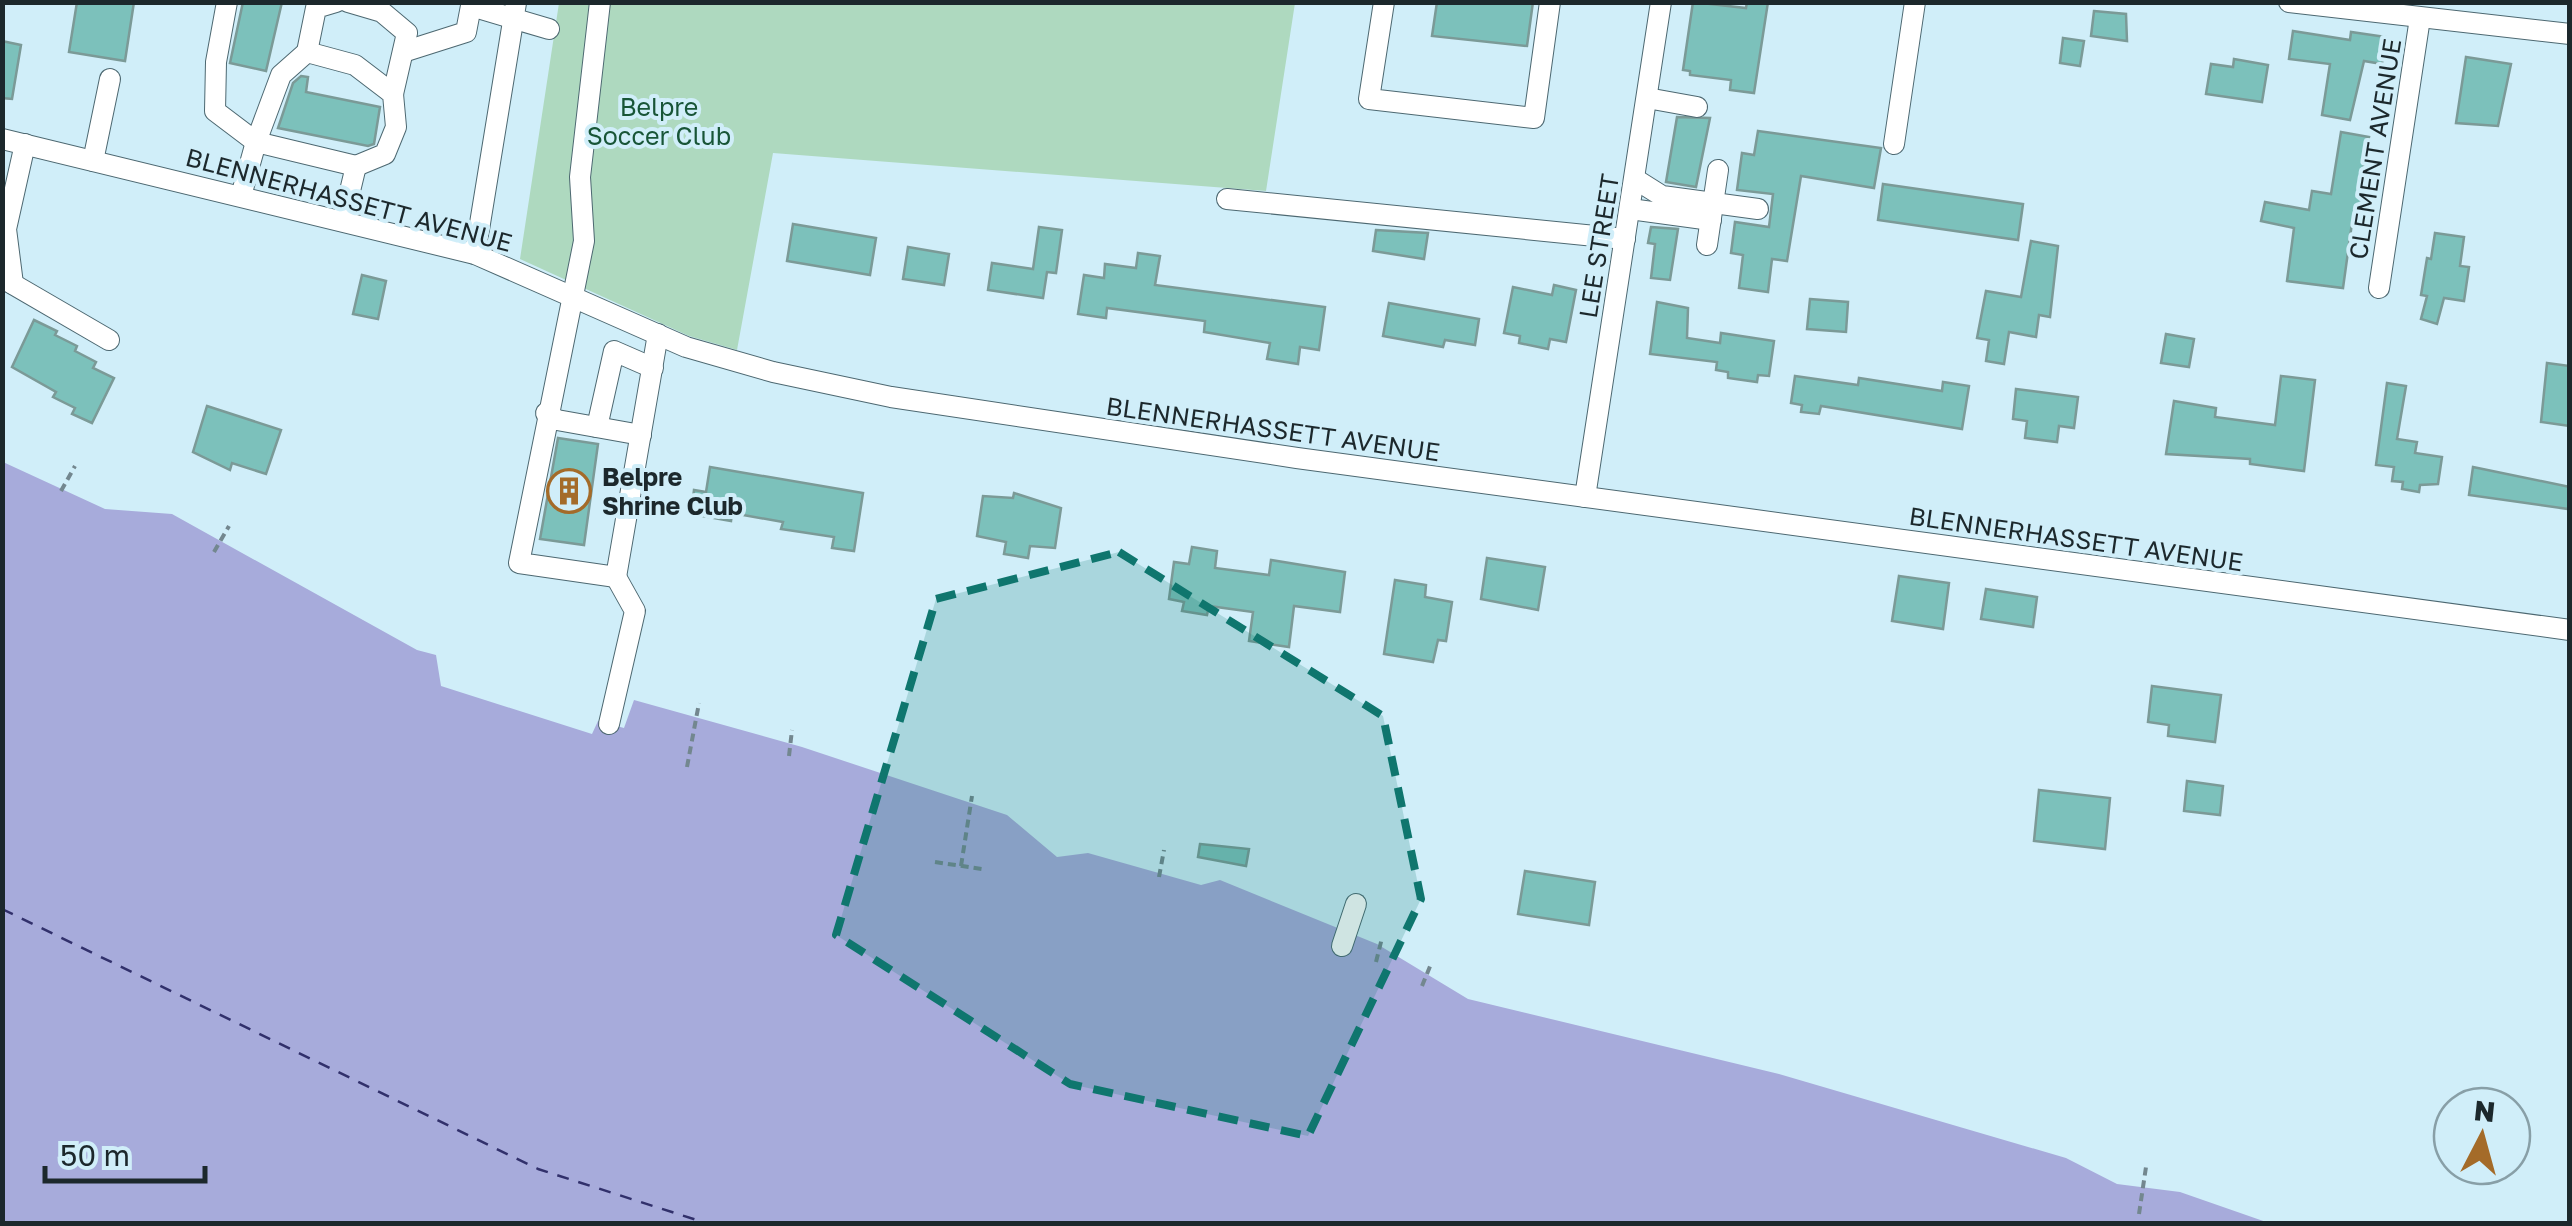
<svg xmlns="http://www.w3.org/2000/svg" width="2572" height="1226" viewBox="0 0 2572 1226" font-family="'Golos Text',sans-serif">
<rect width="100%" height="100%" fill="#d0eef9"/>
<!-- green -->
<polygon fill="#aed9bf" points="559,3 1295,3 1266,191 773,153 737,350 689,336 520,259"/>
<!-- water -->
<polygon fill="#a7abdb" points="3,462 105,509 172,514 417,650 436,655 441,686 592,734 598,721 624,728 634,700 802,747 1007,815 1057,857 1088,853 1201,885 1220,880 1377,944 1468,999 1779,1074 2066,1158 2117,1184 2180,1192 2269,1223 3,1224"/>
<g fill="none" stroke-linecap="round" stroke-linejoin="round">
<!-- ferry -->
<polyline stroke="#31306b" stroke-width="2.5" stroke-dasharray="12 10" stroke-linecap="butt" points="2,909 538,1169 709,1224"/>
</g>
<!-- building -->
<g fill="#7cc1bb" stroke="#7b9a97" stroke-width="2.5">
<polygon points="77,2 134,2 125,61 69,52"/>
<polygon points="243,2 282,2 266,71 230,63"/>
<polygon points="1437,2 1533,2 1527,46 1432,36"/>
<polygon points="1693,2 1746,8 1747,2 1768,2 1754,93 1730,90 1731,80 1690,75 1690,71 1683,70"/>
<polygon points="2094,11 2126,14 2127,41 2091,36"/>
<polygon points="2293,31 2350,40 2351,32 2386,37 2382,64 2364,61 2350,120 2322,115 2330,64 2289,59"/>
<polygon points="2063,38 2084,41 2080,66 2060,63"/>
<polygon points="2,41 21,45 12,99 2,98"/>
<polygon points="2466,57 2511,64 2498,126 2456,123"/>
<polygon points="2234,59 2268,65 2262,102 2206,94 2211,64 2233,67"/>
<polygon points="301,76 308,77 306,92 380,107 374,144 368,146 278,128 293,83"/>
<polygon points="1677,117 1710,118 1696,187 1666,182"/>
<polygon points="1758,131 1881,148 1874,188 1801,176 1787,261 1772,259 1768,292 1739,288 1743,255 1731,253 1735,222 1769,227 1773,194 1737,190 1742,153 1754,155"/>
<polygon points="2341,132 2369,137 2358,197 2362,198 2358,224 2352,223 2343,288 2287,281 2294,228 2261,221 2265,202 2309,210 2312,191 2331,194"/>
<polygon points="1883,184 2023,204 2018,240 1878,220"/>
<polygon points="793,224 876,238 870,275 787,261"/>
<polygon points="1039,227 1062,230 1056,273 1047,272 1043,298 988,290 992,263 1033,269"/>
<polygon points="1651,227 1678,229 1670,280 1651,278 1655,244 1648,243"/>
<polygon points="1376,230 1428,233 1424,259 1373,251"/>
<polygon points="2435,233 2464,237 2460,266 2469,267 2464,301 2444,298 2437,324 2421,319 2427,296 2421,295 2427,258 2431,259"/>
<polygon points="2031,241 2058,246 2050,317 2039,315 2036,337 2009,332 2004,364 1986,361 1989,340 1977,338 1986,291 2021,297"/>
<polygon points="908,247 949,254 944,285 903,279"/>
<polygon points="1138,253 1160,256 1155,285 1325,307 1319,350 1300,347 1298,364 1267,359 1270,343 1204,332 1205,321 1107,308 1106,318 1078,314 1084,275 1104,278 1105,264 1136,268"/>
<polygon points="362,275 386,281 378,319 353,314"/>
<polygon points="1554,285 1576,290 1566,342 1550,339 1548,349 1519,343 1520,336 1504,333 1513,287 1552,295"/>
<polygon points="1810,299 1848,302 1846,332 1807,329"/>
<polygon points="1657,302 1688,308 1687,338 1720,343 1721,333 1774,341 1769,376 1758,375 1757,382 1728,378 1728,372 1716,370 1717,362 1650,354"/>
<polygon points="1389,303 1479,319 1475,345 1445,340 1443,347 1383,336"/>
<polygon points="34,320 57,331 55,335 77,346 75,351 96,362 93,368 114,378 92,423 72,414 75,408 53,397 56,392 12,367"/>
<polygon points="2166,334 2194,339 2189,367 2161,363"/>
<polygon points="2547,363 2570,366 2570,426 2541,422"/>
<polygon points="1795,376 1858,385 1859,378 1942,391 1943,382 1969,386 1962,429 1821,406 1819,414 1801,412 1802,405 1791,403"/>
<polygon points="2281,376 2315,380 2304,471 2250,464 2250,459 2166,454 2174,401 2216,408 2215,417 2275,425"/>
<polygon points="2387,383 2406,386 2397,439 2417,442 2415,453 2442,457 2438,484 2420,485 2419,492 2402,489 2403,482 2392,481 2394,467 2376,465"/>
<polygon points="2016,389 2078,397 2074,428 2059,426 2057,442 2025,438 2027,421 2013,419"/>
<polygon points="207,406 281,430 266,474 232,463 230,470 193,452"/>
<polygon points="558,438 598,444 584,545 540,539"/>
<polygon points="710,467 863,493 854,551 832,548 834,537 781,529 783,522 732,513 731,521 691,514 694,490 706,492"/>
<polygon points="2473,467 2570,487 2568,509 2469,495"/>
<polygon points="1014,493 1061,508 1055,548 1030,546 1028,558 1004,554 1006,542 977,536 983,496 1013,498"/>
<polygon points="1192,547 1217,551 1215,568 1269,575 1271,560 1345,572 1340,612 1294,606 1289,647 1249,641 1253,612 1209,606 1207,615 1182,611 1184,602 1169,599 1174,562 1189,564"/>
<polygon points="1487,558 1545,567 1538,610 1481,599"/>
<polygon points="1899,576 1949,583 1943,629 1892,621"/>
<polygon points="1395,580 1426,585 1425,597 1452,602 1446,641 1438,640 1433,662 1384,654"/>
<polygon points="1986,589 2037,597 2033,627 1981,619"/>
<polygon points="2152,686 2221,695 2215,742 2168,736 2169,725 2148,722"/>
<polygon points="2187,781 2223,786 2220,815 2184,811"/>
<polygon points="2039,790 2110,798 2105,849 2034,841"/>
<polygon points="1200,844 1249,849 1246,866 1198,857"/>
<polygon points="1525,871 1595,882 1589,925 1518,914"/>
</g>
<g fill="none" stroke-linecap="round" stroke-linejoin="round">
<!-- minor casing -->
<g stroke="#4d6871" stroke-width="22">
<g id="minor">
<polyline points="227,2 216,62 215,111 256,142 281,75 307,52 355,65 393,94 396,127 385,154 356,166"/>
<polyline points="348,2 382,12 407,33 393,94"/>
<polyline points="600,2 580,177 584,241 519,563 616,577 658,334"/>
<polyline points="1384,2 1369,99 1534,118 1550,2"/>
<polyline points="2289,2 2570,34"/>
<polyline points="307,52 316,8 336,2"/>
<polyline points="403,52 466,32 471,6 549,29"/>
<polyline points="1647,98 1697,107"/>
<polyline points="2,139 475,254 686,347 773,372 891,397 1297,458 2570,630"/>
<polyline points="1894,144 1915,2"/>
<polyline points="93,161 110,79"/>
<polyline points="1635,179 1662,196 1758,209"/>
<polyline points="241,196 256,142 356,166 343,220"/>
<polyline points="1227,199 1625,239"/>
<polyline points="1630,209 1711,220"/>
<polyline points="1707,245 1718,170"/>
<polyline points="475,254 516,3"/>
<polyline points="4,279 109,340"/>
<polyline points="13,284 6,229 25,144"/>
<polyline points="2379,288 2420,18"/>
<polyline points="546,413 557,420 641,435"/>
<polyline points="597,427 614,351 653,368"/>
<polyline points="1585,497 1661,2"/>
<polyline points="609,724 635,611 616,577"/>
<polyline points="1342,946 1356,904"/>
</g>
</g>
<!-- path -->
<g stroke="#73878f" stroke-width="4" stroke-dasharray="8 5" stroke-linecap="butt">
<polyline points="61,491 75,466"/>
<polyline points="214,552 229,526"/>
<polyline points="789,756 792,730"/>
<polyline points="687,767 699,703"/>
<polyline points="935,862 982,869"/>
<polyline points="961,866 972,796"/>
<polyline points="1159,877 1164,850"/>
<polyline points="1376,962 1382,938"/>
<polyline points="1422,986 1431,964"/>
<polyline points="2139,1214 2146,1167"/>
</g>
<!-- minor -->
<use href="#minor" stroke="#fff" stroke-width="20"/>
</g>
<!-- marked area -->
<path fill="#0f766e" fill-opacity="0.2" stroke="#0f766e" stroke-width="8" stroke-dasharray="20 12" stroke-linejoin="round" d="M 1119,552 L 1383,716 L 1421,899 L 1308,1136 L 1070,1084 L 836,935 L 936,599 Z"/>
<!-- icons -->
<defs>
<g id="building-ring" transform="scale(2.25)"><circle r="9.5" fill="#d0eef9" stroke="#a46b29" stroke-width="1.5"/><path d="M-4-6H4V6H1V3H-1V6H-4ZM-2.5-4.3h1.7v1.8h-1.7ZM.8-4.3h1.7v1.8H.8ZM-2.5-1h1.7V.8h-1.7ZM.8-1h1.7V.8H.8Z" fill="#a46b29"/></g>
</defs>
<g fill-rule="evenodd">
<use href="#building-ring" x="569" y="491"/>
</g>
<g text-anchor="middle" stroke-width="8" stroke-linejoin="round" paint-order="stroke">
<!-- park labels -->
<g font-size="25" fill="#185537" stroke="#d0eef9">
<text x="659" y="116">Belpre<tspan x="659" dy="29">Soccer Club</tspan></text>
</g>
<!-- street labels -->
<g font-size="25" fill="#1c282c" stroke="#d0eef9">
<text transform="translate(2375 149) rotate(-81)" y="9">CLEMENT AVENUE</text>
<text transform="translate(349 200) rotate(15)" y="9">BLENNERHASSETT AVENUE</text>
<text transform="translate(1599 246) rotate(-81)" y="9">LEE STREET</text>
<text transform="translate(1273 429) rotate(8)" y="9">BLENNERHASSETT AVENUE</text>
<text transform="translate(2076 539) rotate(8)" y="9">BLENNERHASSETT AVENUE</text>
</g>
<!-- poi labels -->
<g font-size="25" font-weight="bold" fill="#1c282c" stroke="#d0eef9" text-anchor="start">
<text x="602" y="486">Belpre<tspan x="602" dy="29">Shrine Club</tspan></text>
</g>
</g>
<!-- border -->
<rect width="2572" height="1226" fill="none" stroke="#1c282c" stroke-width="10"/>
<!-- north arrow -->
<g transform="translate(2482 1136) rotate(6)"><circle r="48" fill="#d0eef9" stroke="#889fa7" stroke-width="2.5"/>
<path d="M0-8L18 38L0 25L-18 38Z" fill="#a46b29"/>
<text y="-15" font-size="28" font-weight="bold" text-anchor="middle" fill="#1c282c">N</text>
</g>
<!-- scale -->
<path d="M45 1166v15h160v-15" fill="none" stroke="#1c282c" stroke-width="5"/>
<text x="60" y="1166" font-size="30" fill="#1c282c" stroke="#d0eef9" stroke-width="8" paint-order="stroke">50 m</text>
</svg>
